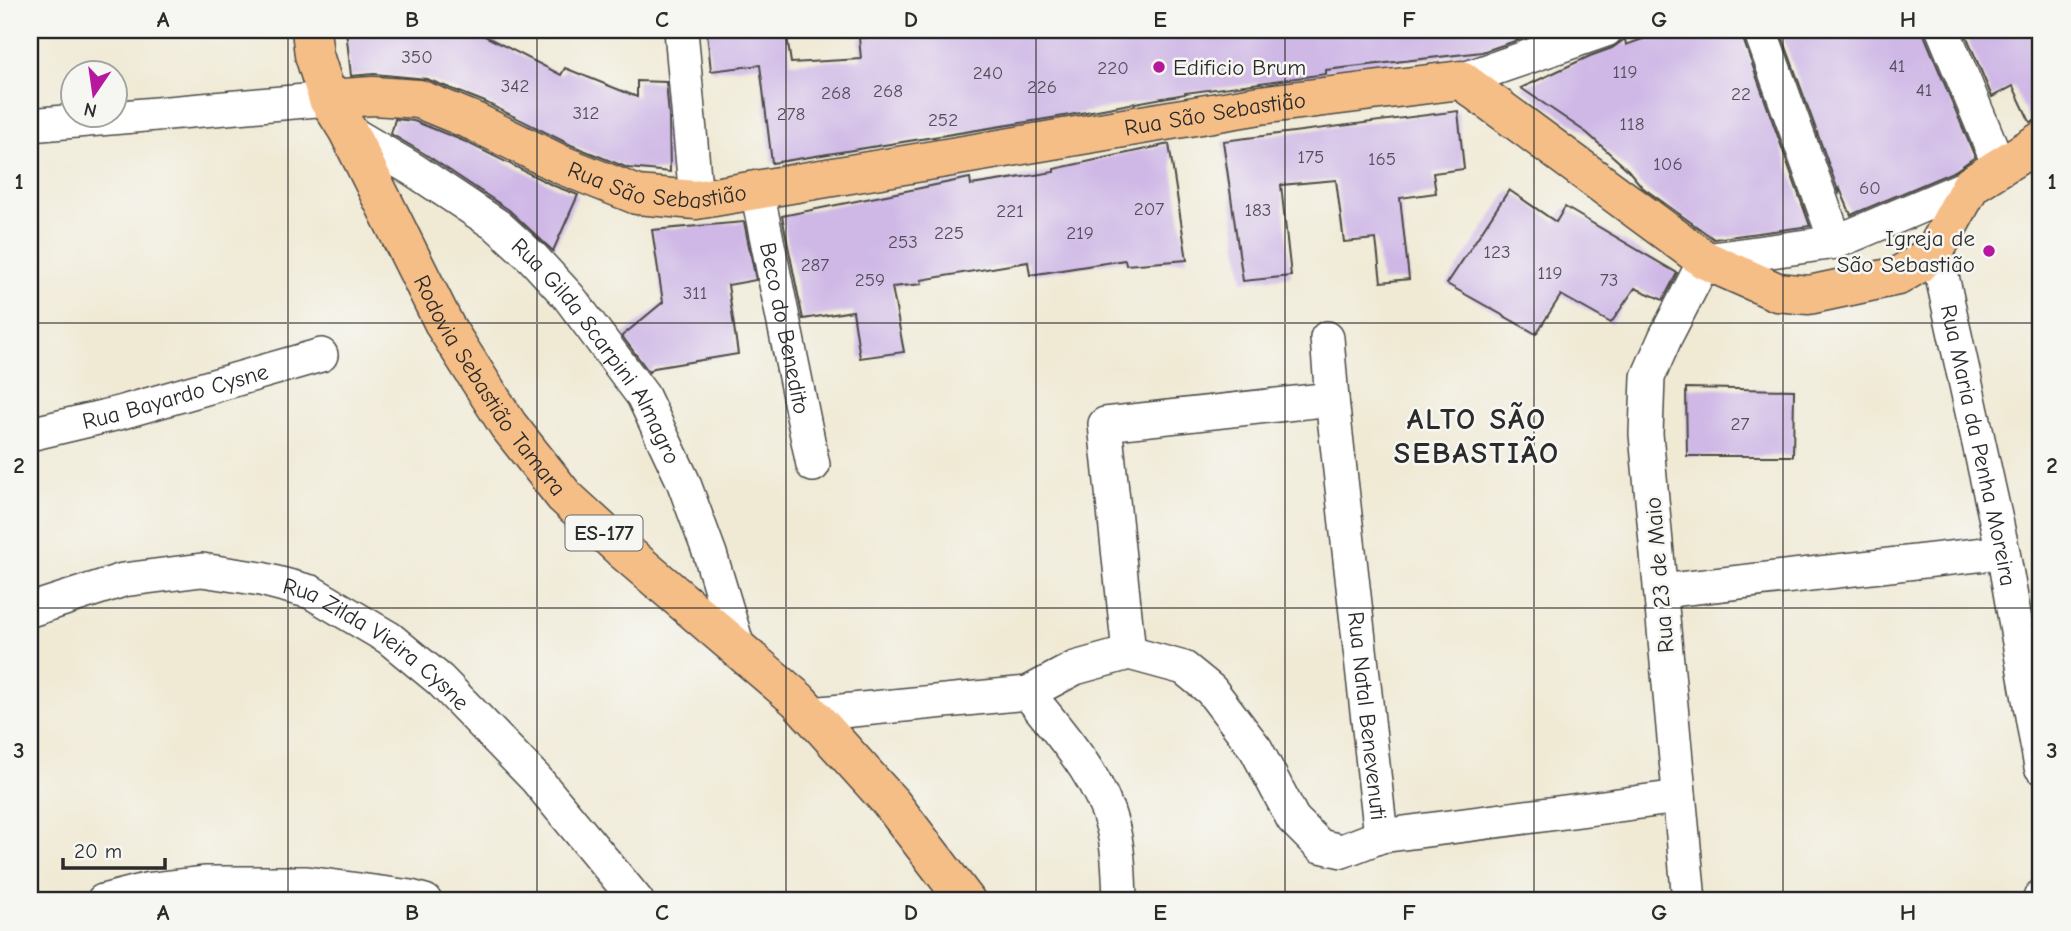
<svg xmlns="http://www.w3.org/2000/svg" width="2071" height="931" viewBox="0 0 2071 931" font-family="'Comic Neue',sans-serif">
<rect width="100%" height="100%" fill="#f6f6f2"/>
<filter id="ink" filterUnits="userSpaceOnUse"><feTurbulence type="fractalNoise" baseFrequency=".0143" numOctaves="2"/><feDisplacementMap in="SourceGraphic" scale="14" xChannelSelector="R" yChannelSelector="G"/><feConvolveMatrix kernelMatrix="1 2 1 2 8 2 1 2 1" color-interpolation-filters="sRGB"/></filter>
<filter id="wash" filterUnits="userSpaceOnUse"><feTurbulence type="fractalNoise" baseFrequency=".00686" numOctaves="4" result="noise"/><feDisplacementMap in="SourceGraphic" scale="28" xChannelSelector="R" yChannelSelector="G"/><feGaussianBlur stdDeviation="1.57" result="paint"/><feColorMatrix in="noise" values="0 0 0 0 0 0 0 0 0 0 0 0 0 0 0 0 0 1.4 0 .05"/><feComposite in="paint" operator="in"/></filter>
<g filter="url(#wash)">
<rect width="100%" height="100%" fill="#f0ead5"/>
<g id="blocks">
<!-- building -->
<g fill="#cfb8e6">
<polygon points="346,30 460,30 481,34 561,75 565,68 637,97 637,81 666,82 669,116 670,172 628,168 571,145 485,102 427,79 374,74 351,76"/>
<polygon points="721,30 786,30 791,63 861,59 859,38 951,30 1037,30 1038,35 1093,32 1093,30 1520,30 1521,39 1482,52 1326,70 1326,74 1185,93 1185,94 1064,116 772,163 760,65 711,71 707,32"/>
<polygon points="1668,30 1741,30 1742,36 1810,226 1714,239 1642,187 1628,170 1587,133 1521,88 1590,56 1612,48 1625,39 1626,45"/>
<polygon points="1780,30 1924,30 1925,37 1975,157 1955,171 1851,215 1840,189 1839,193"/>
<polygon points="1964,30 2041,30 2041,119 2030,122 2013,86 1992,97"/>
<polygon points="1458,111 1464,169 1433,173 1436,193 1400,198 1409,279 1381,282 1376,239 1344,242 1336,180 1281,185 1291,276 1243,281 1223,141"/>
<polygon points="395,119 414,121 466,142 552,185 578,195 553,251 509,210 425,154 391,134"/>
<polygon points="1169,144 1187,260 1126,265 1125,260 1030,275 1028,262 921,280 922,284 892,287 904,352 860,358 853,311 803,319 782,216 970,178 971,185 1054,172 1054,169"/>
<polygon points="1509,190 1556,222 1565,207 1677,273 1663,300 1635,288 1611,323 1561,295 1536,334 1447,284"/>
<polygon points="744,222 756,280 728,285 738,354 654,368 649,372 622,336 663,302 652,230"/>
<polygon points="1686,388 1794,390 1793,456 1687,456"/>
</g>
</g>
</g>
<g filter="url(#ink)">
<use href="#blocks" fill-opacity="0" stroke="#494844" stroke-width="2"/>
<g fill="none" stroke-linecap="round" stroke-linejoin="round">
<!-- minor casing -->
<g stroke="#494844" stroke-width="36">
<g id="minor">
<polyline points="681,30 696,200"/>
<polyline points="1760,30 1836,242"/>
<polyline points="1943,30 2000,168"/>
<polyline points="1461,80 1606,30"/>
<polyline points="30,125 328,99"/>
<path id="s1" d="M 348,131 L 414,170 L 498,226 L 533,258 L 569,297 L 643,396 L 683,481 L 710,554 L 739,650"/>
<path id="s2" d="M 757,191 L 813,465"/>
<path id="s3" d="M 1936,249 L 2003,552 L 2041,767"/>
<path id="s4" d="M 1327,338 L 1332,399 L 1381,836 L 1679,797"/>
<path id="s5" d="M 30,434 L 119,413 L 321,355"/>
<polyline points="1661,591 2003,552"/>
<path id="s6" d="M 30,610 L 123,580 L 202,570 L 261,579 L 311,592 L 389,638 L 440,680 L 536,779 L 637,901"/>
<polyline points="1129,653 1105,424 1332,399"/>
<path d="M 1028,693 C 1059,733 1099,775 1112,825 C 1119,849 1119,877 1120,901"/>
<polyline points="811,714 1028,693 1075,668 1129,653 1184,668 1211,690 1256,749 1293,819 1320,846 1342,851 1381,836"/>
<polyline points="103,901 146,890 206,883 307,883 411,897 425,901"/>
<polyline points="1689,901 1646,434 1648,377 1666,336 1705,260 1836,242 1971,185"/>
<polyline points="2039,901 2041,896"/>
</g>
</g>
<!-- major casing -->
<g stroke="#494844" stroke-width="41">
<g id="major">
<path id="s7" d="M 311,30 L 314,55 L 328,99 L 348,131 L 445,326 L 508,425 L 564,496 L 625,552 L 798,700 L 892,804 L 966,901"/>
<path id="s8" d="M 328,99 L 373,96 L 419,99 L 475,122 L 562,165 L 637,195 L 696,200 L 1260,105 L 1461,80 L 1705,260 L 1777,292 L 1809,295 L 1898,276 L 1918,264 L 1936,249 L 1971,185 L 2041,141"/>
</g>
</g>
<!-- minor -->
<use href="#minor" stroke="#fff" stroke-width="33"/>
<!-- major -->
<use href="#major" stroke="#f6be87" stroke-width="38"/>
</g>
</g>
<!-- grid -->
<path fill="none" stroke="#2b2b2b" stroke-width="2" stroke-opacity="0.55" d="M 288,30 L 288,901M 537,30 L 537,901M 786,30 L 786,901M 1036,30 L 1036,901M 1285,30 L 1285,901M 1534,30 L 1534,901M 1783,30 L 1783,901M 30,323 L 2041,323M 30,608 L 2041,608"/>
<!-- markers -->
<g fill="#b5179e" stroke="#f6f6f2" stroke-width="2.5">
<circle cx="1159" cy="67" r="7"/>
<circle cx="1989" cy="251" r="7"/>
</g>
<g text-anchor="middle" stroke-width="5" stroke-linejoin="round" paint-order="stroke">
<!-- number labels -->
<g font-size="19" fill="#544e5a">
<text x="417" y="63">350</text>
<text x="1897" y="72">41</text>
<text x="1113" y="74">220</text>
<text x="1625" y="78">119</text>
<text x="988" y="79">240</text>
<text x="515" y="92">342</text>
<text x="1042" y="93">226</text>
<text x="1924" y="96">41</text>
<text x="888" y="97">268</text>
<text x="836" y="99">268</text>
<text x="1741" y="100">22</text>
<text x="586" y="119">312</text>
<text x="791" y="120">278</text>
<text x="943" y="126">252</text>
<text x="1632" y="130">118</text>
<text x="1311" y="163">175</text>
<text x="1382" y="165">165</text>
<text x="1668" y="170">106</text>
<text x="1870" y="194">60</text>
<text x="1149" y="215">207</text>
<text x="1258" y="216">183</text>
<text x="1010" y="217">221</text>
<text x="949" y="239">225</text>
<text x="1080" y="239">219</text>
<text x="903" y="248">253</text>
<text x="1497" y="258">123</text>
<text x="815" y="271">287</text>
<text x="1550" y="279">119</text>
<text x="870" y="286">259</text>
<text x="1609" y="286">73</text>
<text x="695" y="299">311</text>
<text x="1740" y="430">27</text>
</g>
<!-- shield labels -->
<rect fill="#f6f6f2" stroke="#686867" stroke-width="2" x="565.5" y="515.5" width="77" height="35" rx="5"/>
<g font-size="21" font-weight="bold" fill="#2b2b2b">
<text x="604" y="540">ES-177</text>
</g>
<!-- poi labels -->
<g font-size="23" fill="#2b2b2b" stroke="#f6f6f2" text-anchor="start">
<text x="1173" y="75">Edificio Brum</text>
<text x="1975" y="246" text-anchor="end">Igreja de<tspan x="1975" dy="26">São Sebastião</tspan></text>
</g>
<!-- street labels -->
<g font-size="23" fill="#2b2b2b" stroke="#f6f6f2">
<text dy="8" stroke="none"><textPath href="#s8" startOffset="915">Rua São Sebastião</textPath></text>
<text dy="8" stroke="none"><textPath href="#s8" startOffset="348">Rua São Sebastião</textPath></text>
<text dy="8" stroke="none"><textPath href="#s2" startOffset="140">Beco do Benedito</textPath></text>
<text dy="8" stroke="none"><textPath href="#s1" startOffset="338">Rua Gilda Scarpini Almagro</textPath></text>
<text dy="8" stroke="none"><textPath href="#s7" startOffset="401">Rodovia Sebastião Tamara</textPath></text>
<text dy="8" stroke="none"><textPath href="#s5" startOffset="150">Rua Bayardo Cysne</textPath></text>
<text dy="8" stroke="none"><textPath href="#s3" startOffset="201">Rua Maria da Penha Moreira</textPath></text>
<text transform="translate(1659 575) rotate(-95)" y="8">Rua 23 de Maio</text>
<text dy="8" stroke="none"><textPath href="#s6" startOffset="371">Rua Zilda Vieira Cysne</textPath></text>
<text dy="8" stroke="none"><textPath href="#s4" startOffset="380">Rua Natal Benevenuti</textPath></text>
</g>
<!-- district labels -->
<g font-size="30" font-weight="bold" letter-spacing="2" fill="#2b2b2b" stroke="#f6f6f2">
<text x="1477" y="429">ALTO SÃO<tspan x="1477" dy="34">SEBASTIÃO</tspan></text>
</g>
</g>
<!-- margin -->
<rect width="2071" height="931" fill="none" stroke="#f6f6f2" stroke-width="77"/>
<!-- north arrow -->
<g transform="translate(94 94) rotate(193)"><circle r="33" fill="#f6f6f2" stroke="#a5a5a2" stroke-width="2"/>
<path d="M0-5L12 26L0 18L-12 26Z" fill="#b5179e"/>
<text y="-10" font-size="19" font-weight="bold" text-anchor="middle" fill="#2b2b2b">N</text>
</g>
<!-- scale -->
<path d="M63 858v10h102v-10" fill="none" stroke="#2b2b2b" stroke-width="3.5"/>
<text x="74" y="858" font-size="21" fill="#2b2b2b" stroke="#f6f6f2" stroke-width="5" paint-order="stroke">20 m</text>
<rect x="38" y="38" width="1994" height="854" fill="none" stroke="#2b2b2b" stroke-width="2.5"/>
<g font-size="23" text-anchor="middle" font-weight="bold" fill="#2b2b2b">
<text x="163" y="27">A</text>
<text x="412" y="27">B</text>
<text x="662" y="27">C</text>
<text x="911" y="27">D</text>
<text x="1160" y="27">E</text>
<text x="1409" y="27">F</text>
<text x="1659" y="27">G</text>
<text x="1908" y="27">H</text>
<text x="19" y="189">1</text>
<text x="2052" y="189">1</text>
<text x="19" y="473">2</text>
<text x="2052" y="473">2</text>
<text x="19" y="758">3</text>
<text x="2052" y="758">3</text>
<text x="163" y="920">A</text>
<text x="412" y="920">B</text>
<text x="662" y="920">C</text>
<text x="911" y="920">D</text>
<text x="1160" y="920">E</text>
<text x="1409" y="920">F</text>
<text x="1659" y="920">G</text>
<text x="1908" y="920">H</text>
</g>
</svg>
